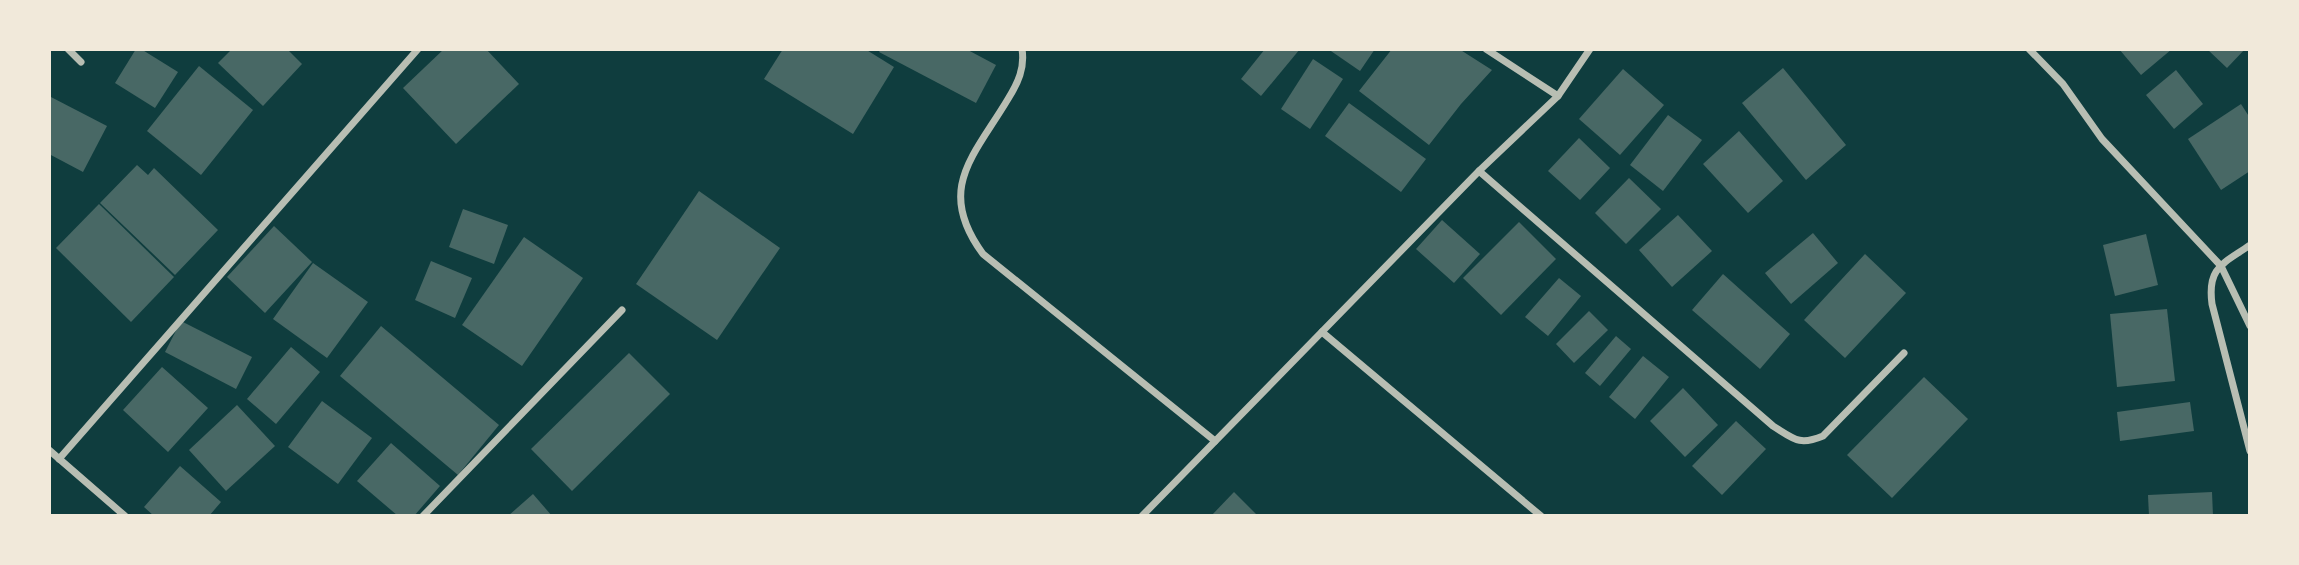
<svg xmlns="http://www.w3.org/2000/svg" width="2299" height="565" viewBox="0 0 2299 565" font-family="'Fira Sans Condensed',sans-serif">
<rect width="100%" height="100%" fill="#0f3d3e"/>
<!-- building -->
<g fill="#486865">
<polygon points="136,49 141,49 178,72 155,108 115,83"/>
<polygon points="232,49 287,49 302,64 263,106 218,63"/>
<polygon points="444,49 486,49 519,84 456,144 403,88"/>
<polygon points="783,49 865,49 894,67 853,134 764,79"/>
<polygon points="881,49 966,49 996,65 976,103 879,52"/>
<polygon points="1265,49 1300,49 1261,96 1241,79"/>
<polygon points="1328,49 1375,49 1360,71"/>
<polygon points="1392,49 1459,49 1492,70 1461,104 1429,145 1359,91"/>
<polygon points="2119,49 2172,49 2141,75"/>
<polygon points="2207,49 2245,49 2227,68"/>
<polygon points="1313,59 1343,79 1310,129 1281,109"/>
<polygon points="199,66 253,110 201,175 147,131"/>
<polygon points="1783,68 1846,145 1806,180 1742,103"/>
<polygon points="1623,69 1664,105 1620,155 1579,119"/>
<polygon points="2176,70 2203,104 2174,129 2146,95"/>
<polygon points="49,96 107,126 83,172 49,154"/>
<polygon points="1349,103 1426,159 1401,192 1325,136"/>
<polygon points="2241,104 2250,118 2250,171 2221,190 2188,139"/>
<polygon points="1668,115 1702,140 1663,191 1630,165"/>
<polygon points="1739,131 1783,181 1748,213 1703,164"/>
<polygon points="1579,138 1610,168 1580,200 1548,171"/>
<polygon points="137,165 148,175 154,168 218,230 175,275 100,203"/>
<polygon points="1629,178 1661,209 1626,244 1595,213"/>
<polygon points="699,191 780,248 717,340 636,284"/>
<polygon points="99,204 174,277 131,322 56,248"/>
<polygon points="463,209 508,225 494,264 449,247"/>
<polygon points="1678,215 1712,251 1672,287 1639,250"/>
<polygon points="1442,220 1480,254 1454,283 1416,249"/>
<polygon points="1519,222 1556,259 1501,315 1463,278"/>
<polygon points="274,226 312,262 265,313 227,277"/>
<polygon points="1813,233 1838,263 1791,304 1765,273"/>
<polygon points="2146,234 2158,285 2115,296 2103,245"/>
<polygon points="524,237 583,278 522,366 462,325"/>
<polygon points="1865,254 1906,293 1845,358 1804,320"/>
<polygon points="431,261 472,278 455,318 415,300"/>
<polygon points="313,263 368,302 327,358 273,319"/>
<polygon points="1723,274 1790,334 1760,369 1692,310"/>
<polygon points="1559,278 1581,296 1548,336 1525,317"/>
<polygon points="2167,309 2175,381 2117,387 2110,314"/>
<polygon points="1589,311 1608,330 1574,363 1556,344"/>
<polygon points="181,321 252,357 236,389 165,352"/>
<polygon points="381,326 499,425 458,475 340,376"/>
<polygon points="1616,336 1631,349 1600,386 1585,373"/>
<polygon points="291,347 320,372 276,424 247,399"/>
<polygon points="629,353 670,394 572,491 531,449"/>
<polygon points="1643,356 1669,377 1635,419 1609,397"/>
<polygon points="162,367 208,408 168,452 123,410"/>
<polygon points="1924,377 1968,419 1892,498 1847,455"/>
<polygon points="1683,388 1718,425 1685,457 1650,421"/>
<polygon points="322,401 372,438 338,484 288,447"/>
<polygon points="2190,402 2194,431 2120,441 2117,412"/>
<polygon points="237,405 275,446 226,491 189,450"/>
<polygon points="1736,421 1766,449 1722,495 1692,466"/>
<polygon points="391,443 440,486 414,516 398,516 357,481"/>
<polygon points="180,466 221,502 209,516 154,516 144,507"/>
<polygon points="1234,492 1258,516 1211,516"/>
<polygon points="2212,492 2213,516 2149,516 2148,495"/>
<polygon points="533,494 552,516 508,516"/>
</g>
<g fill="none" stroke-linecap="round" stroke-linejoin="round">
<!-- minor -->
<g stroke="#b8beb3" stroke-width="7">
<polyline points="68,49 81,62"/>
<path d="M 1022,49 C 1025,68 1018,83 1008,99 C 974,156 935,189 983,254 L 1215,441"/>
<polyline points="1486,49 1558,96"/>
<polyline points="2029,49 2063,84 2102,139 2221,266 2250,326"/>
<path d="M 1479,171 L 1773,426 C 1794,439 1799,446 1823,436 L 1904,353"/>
<path d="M 2250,245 C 2223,264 2207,267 2212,304 L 2250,451"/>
<polyline points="1322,332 1541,516"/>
<polyline points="49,450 125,516"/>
<polyline points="59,459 418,49"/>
<polyline points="423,516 622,310"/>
<polyline points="1142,516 1479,171 1558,96 1590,49"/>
</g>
</g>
<!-- border -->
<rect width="2299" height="565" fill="none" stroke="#f1e9da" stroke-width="102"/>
</svg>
